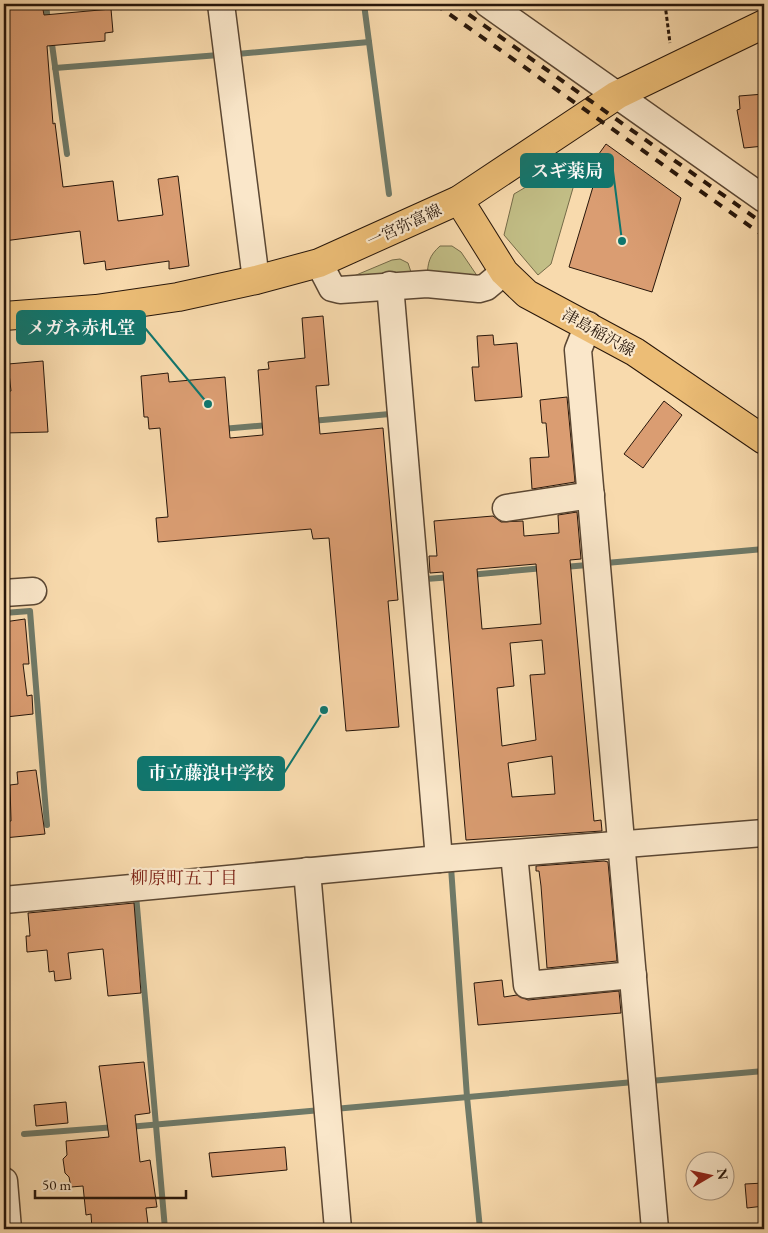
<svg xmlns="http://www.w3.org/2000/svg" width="768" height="1233" viewBox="0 0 768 1233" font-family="'EB Garamond','Noto Serif JP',serif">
<rect width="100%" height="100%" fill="#f8daad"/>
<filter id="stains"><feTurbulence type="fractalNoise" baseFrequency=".004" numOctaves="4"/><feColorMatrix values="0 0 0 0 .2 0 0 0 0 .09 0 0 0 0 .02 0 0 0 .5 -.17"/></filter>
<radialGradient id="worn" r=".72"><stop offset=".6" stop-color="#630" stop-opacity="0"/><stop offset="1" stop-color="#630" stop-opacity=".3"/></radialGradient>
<!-- green -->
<g fill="#c2be86" stroke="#746a48">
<polygon points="560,167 573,188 551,264 538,275 504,235 514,194"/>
<path d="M 440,246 L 452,246 L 461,252 L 480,280 L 427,277 C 428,262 429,256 440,246 Z"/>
<polygon points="400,259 408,263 412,275 342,281 392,260"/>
</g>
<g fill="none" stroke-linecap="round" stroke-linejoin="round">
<!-- stream -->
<g stroke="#6f7967" stroke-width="6">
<polyline points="46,4 48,22"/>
<polyline points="364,4 389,194"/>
<polyline points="51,37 67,154"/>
<polyline points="237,54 369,42"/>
<polyline points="55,68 219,55"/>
<polyline points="311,421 390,414"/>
<polyline points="222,429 269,425"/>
<polyline points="764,465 764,470"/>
<polyline points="606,563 764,549"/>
<polyline points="564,567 588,565"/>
<polyline points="469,575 544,568"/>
<polyline points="426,579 452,577"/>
<polyline points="4,613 30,611 47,825"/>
<polyline points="451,867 467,1097 480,1229"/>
<polyline points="136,895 165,1229"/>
<polyline points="650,1081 764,1071"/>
<polyline points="334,1109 634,1082"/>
<polyline points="128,1127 321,1110"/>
<polyline points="24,1134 116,1127"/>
</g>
</g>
<!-- building -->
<g fill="#da9d72" stroke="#27160a" fill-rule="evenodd">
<polygon points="4,4 42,4 44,15 111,9 113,32 105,33 105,41 47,46 53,124 55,123 63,187 113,181 118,221 163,215 158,179 178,176 189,266 169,269 169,261 106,270 105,261 84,264 80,231 4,241"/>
<polygon points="764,94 764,146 744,148 737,110 740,109 739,96"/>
<polygon points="606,144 681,198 652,292 569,267 598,170 591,165"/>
<polygon points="323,316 329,385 316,386 320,434 383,428 398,600 388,601 399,727 346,731 329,538 313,539 311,529 158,542 156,518 168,517 160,428 149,429 148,417 144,417 141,376 168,373 169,382 225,377 230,438 263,435 258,370 269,369 268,362 305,358 302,318"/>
<polygon points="493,335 494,345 517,343 522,397 475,401 472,367 479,367 477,336"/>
<polygon points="43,361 48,432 4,433 4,392 11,391 8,364"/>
<polygon points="567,397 575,482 532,489 530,458 549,457 546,423 542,423 540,400"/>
<polygon points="664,401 682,415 643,468 624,454"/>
<path d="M 577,512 L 581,559 L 570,560 L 594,821 L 601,820 L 602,831 L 466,840 L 443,572 L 430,573 L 429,556 L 437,556 L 434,521 L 493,516 L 501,522 L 523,521 L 524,536 L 559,533 L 558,515 ZM 536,564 L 541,624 L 482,629 L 477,569 ZM 542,640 L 545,674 L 530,675 L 536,740 L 502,746 L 497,688 L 514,686 L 510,643 ZM 552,756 L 555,794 L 512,797 L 508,763 Z"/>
<polygon points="25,619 29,664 23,664 27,696 32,695 33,714 6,717 4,622"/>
<polygon points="36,770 45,834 4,838 4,822 11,821 10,785 18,784 17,772"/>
<polygon points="604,861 608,862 617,961 547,968 541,886 539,871 536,871 536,866"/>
<polygon points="134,903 141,993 108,996 103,949 68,953 71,979 55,981 54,971 49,972 47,950 27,952 26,936 30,936 28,913"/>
<polygon points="502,980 504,997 517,995 528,1000 619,991 621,1013 478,1025 474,983"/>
<polygon points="144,1062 150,1113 135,1115 140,1162 150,1160 157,1207 146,1208 148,1224 137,1225 138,1229 92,1229 91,1214 86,1215 83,1186 71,1187 69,1177 65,1173 63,1159 67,1155 66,1141 109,1137 99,1066"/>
<polygon points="66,1102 68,1123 36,1126 34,1105"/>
<polygon points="285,1147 287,1170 212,1177 209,1153"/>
<polygon points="764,1183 764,1206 747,1208 745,1184"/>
</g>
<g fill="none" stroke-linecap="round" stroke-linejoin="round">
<!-- minor casing -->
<g stroke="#5b4733" stroke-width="29">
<g id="minor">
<polyline points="221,4 256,280"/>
<polyline points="488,4 764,199"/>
<polyline points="319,263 332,288 340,290 427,284 479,289 486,287 504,272"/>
<polyline points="390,285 439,859"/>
<polyline points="588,325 578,350 655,1229"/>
<polyline points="506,508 591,495"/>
<polyline points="4,593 33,591"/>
<polyline points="514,854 527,985 633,975"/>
<polyline points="307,871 338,1229"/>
<polyline points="4,900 439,859 764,833"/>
<polyline points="4,1181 8,1229"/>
</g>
</g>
<!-- major casing -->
<g stroke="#27160a" stroke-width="30">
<g id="major">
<polyline points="459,200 504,272 527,294 635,352 764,440"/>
<polyline points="4,316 96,309 178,297 256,280 319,263 459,200 617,95 764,24"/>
</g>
</g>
<!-- path -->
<polyline stroke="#27160a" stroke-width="3" stroke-dasharray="4 2.5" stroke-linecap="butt" points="665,4 670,43"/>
<!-- minor -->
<use href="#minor" stroke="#fae7ca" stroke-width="26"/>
<!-- major -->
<use href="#major" stroke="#ecbd76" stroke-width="28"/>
<!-- rail -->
<g stroke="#27160a" stroke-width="4" stroke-dasharray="9 9" stroke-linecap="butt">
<polyline points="435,4 764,236"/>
<polyline points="454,4 764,224"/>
</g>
</g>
<g text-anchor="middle" stroke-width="4.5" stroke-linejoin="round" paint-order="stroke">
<!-- street labels -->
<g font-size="16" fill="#27160a" stroke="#fae7ca">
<text transform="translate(404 225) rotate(-25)" y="6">一宮弥富線</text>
<text transform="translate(599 332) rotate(29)" y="6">津島稲沢線</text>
</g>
<!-- neighbourhood labels -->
<g font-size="18" fill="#7a1f14" stroke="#fae7ca">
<text x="184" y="884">柳原町五丁目</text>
</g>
</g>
<!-- callouts -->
<path fill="none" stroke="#0f766e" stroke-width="2" d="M622 241L613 171M208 404L145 328M324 710L284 773"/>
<g fill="#0f766e" stroke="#fae7ca" stroke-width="2">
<circle cx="622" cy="241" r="5"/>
<circle cx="208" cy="404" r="5"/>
<circle cx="324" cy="710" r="5"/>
</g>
<g fill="#0f766e" stroke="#0f766e" stroke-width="2">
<rect x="521" y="154" width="92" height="33" rx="5"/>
<rect x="17" y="311" width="128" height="33" rx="5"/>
<rect x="138" y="757" width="146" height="33" rx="5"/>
</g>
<g font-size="18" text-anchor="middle" font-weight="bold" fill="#fff">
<text x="567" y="177">スギ薬局</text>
<text x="81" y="334">メガネ赤札堂</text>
<text x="211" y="779">市立藤浪中学校</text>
</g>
<!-- margin -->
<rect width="768" height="1233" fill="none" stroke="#f8daad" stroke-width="20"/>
<rect x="5" y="5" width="758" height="1223" fill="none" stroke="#27160a" stroke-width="2.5"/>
<rect x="10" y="10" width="748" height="1213" fill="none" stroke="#27160a"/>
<!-- north arrow -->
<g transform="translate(710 1176) rotate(81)"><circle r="24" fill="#fae7ca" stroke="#a6937d"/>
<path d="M0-4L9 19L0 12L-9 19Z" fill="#8f2418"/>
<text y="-8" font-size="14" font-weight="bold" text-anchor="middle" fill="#27160a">N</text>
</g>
<!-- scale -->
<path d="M35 1190v8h151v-8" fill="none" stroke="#27160a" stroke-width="2.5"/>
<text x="42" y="1190" font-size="15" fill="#27160a" stroke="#fae7ca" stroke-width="4" paint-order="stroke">50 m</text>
<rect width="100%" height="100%" filter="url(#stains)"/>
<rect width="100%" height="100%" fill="url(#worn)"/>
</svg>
